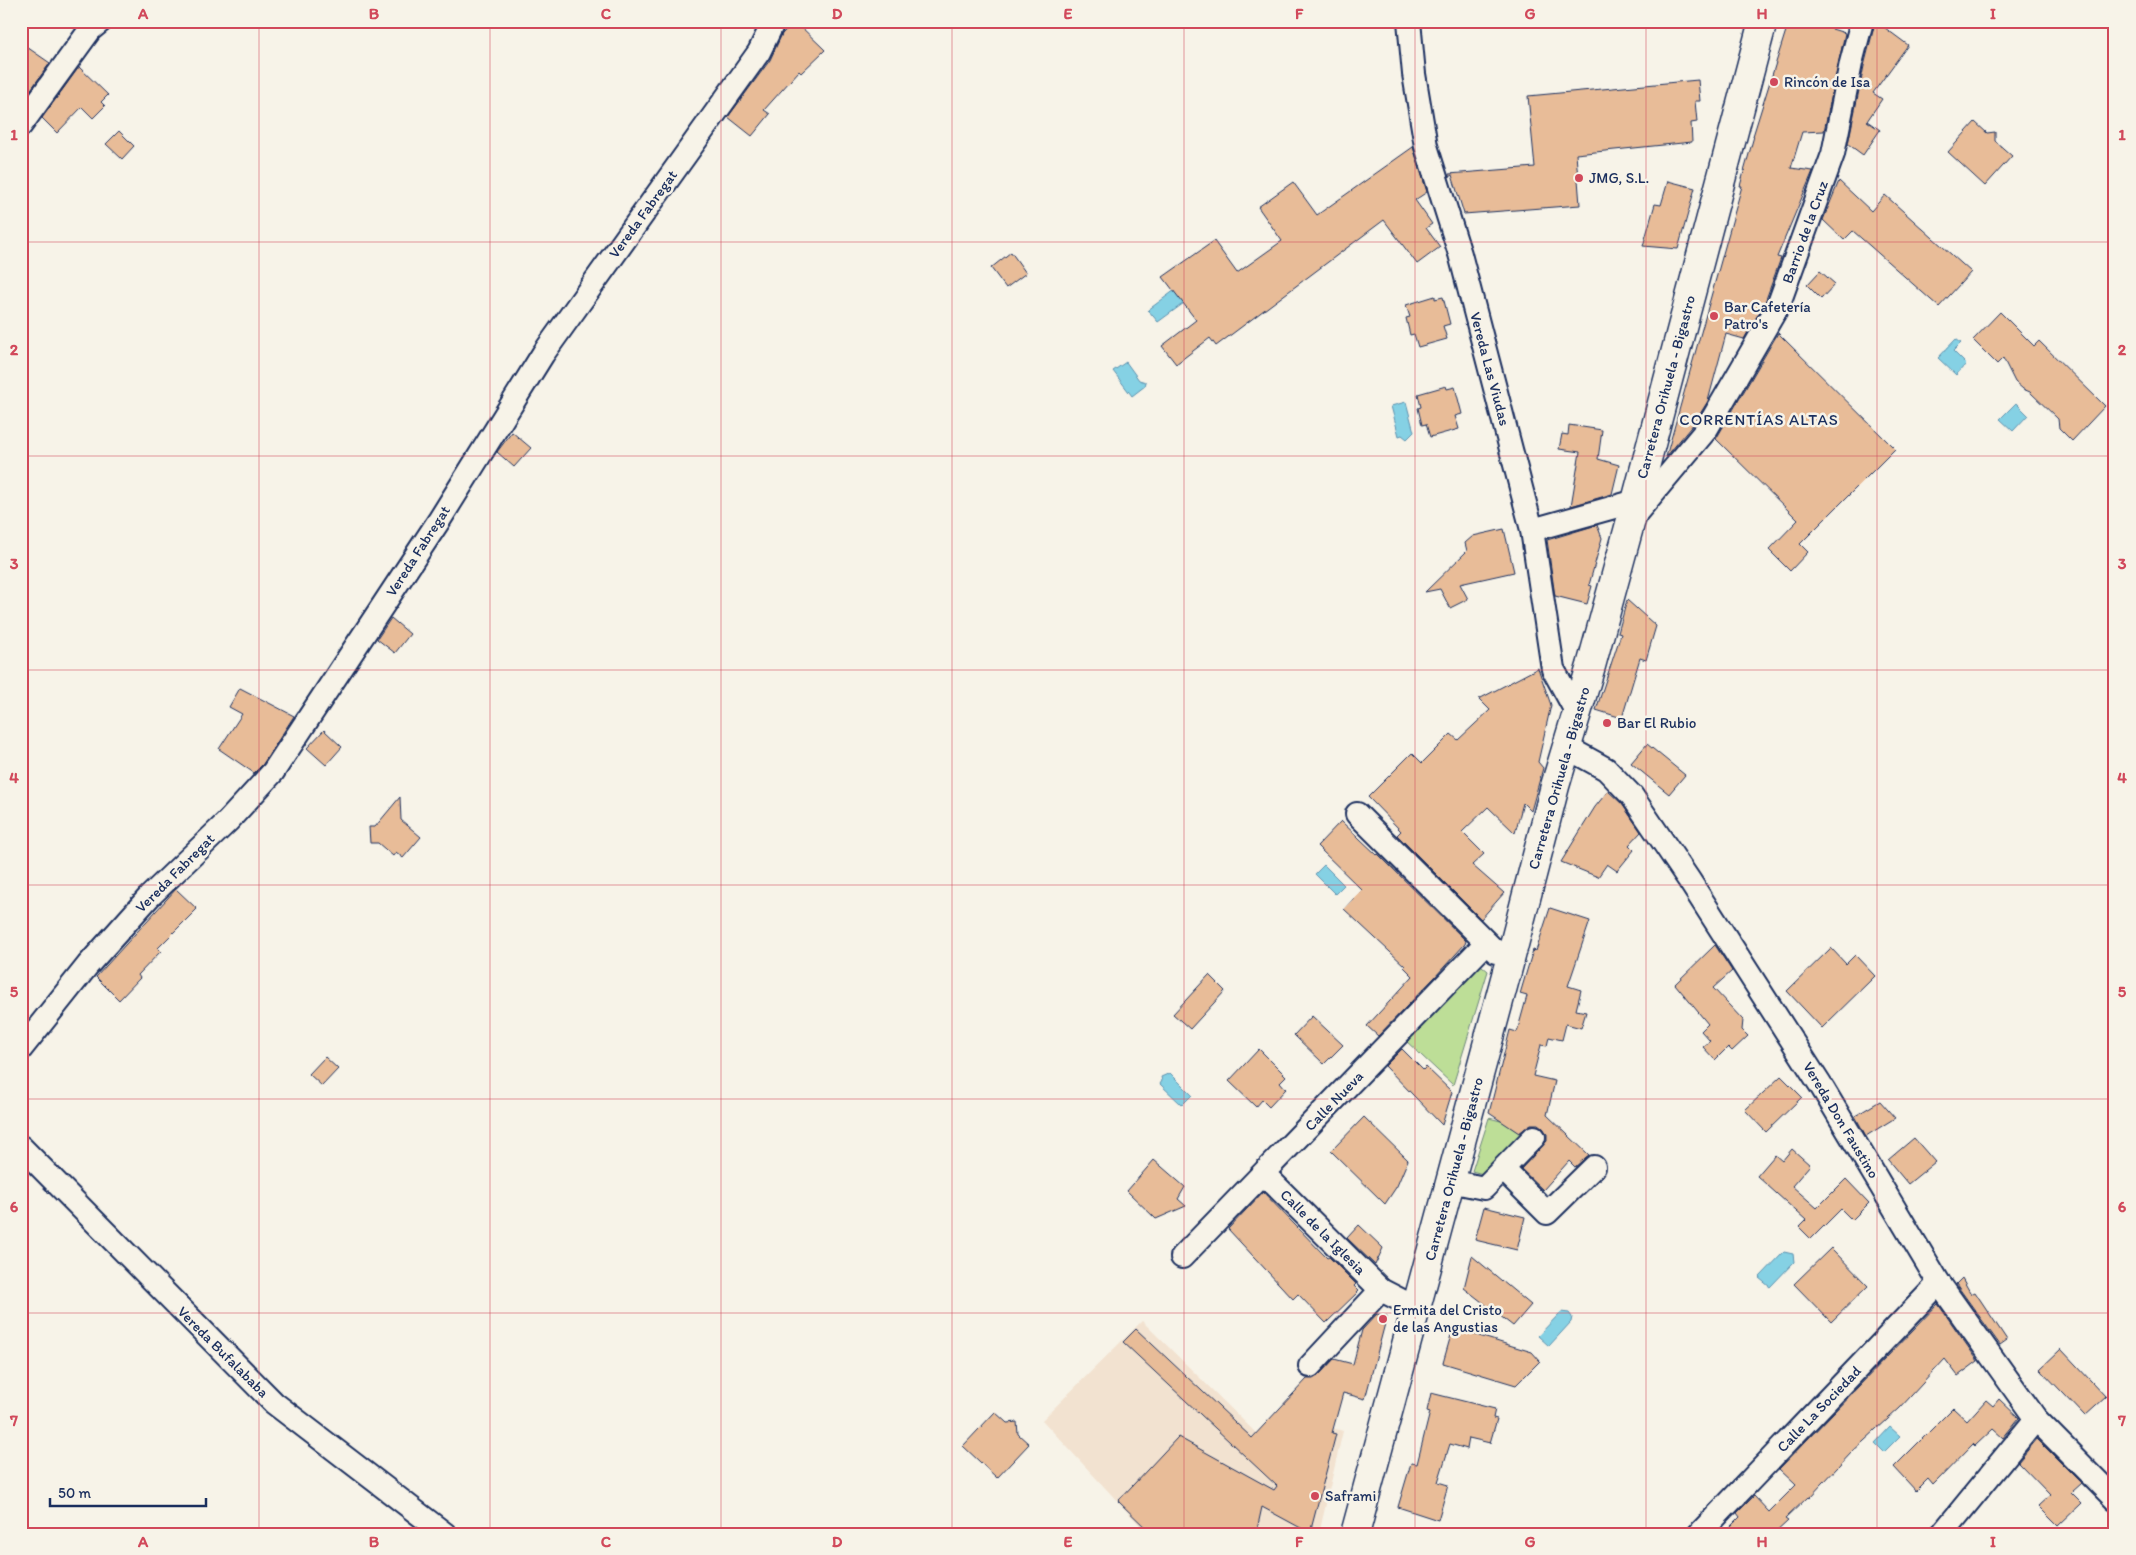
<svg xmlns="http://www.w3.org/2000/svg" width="2136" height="1555" viewBox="0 0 2136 1555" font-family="Itim,sans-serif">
<rect width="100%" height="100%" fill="#f7f3e8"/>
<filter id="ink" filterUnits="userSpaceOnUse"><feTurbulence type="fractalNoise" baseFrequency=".02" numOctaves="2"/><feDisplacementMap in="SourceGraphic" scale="10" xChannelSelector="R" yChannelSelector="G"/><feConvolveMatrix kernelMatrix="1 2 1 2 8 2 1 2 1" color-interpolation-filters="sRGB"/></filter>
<g filter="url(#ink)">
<!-- built -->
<polygon fill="#f2e2d0" points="1142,1321 1256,1433 1277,1412 1343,1431 1319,1534 1148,1534 1042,1420"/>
<!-- green -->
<g fill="#bdde97" stroke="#6c867a">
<polygon points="1476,961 1488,971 1453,1085 1405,1040"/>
<polygon points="1489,1118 1532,1129 1490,1176 1472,1171"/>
</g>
<!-- water -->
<g fill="#85d1e4" stroke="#5b90ae">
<polygon points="1175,290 1184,303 1158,322 1148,310"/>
<polygon points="1956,339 1961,343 1953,351 1966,364 1956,375 1938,358"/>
<polygon points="1126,362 1139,380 1146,382 1145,386 1132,396 1113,371"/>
<polygon points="1406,402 1414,432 1407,439 1402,435 1399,436 1391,406"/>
<polygon points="2016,403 2028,415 2013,431 2000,419"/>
<polygon points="1324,865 1344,885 1335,894 1315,874"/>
<polygon points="1170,1073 1192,1095 1182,1105 1160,1084 1162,1081 1161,1077"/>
<polygon points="1784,1252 1793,1254 1794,1262 1770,1287 1759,1278"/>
<polygon points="1561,1312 1569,1313 1572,1317 1571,1322 1549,1346 1538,1336"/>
<polygon points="1890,1427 1900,1436 1884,1452 1875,1443"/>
</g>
<!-- building -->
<g fill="#e8bc98" stroke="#1b2f5e">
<polygon points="795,21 825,50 801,73 799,71 764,110 770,114 752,136 728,117 770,60 782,34"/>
<polygon points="1789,21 1834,21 1832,29 1845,33 1824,131 1802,132 1791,168 1813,171 1777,257 1781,258 1765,302 1744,339 1726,334 1708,401 1695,422 1666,457 1742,186 1740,186 1754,136 1753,136"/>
<polygon points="1877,22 1908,45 1873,93 1882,99 1867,121 1880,130 1863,155 1848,144 1864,66 1874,27"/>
<polygon points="21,43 50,63 24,99 21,97"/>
<polygon points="79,67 108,95 101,102 105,106 93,118 82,107 57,133 42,118"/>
<polygon points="1698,80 1700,101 1695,101 1697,122 1691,123 1692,142 1576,154 1580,205 1464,214 1452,175 1449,177 1449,174 1535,167 1528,96"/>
<polygon points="1975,122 1987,133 1995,132 1995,141 2012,156 1985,186 1948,152"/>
<polygon points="119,131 134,146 122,159 106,144"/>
<polygon points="1413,147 1427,192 1415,200 1432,224 1426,228 1440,247 1417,264 1384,220 1216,346 1210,338 1176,364 1162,346 1196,320 1163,277 1214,241 1237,273 1282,241 1258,207 1293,182 1317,215"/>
<polygon points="1668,181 1695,188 1678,249 1643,246 1655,204 1661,205"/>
<polygon points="1839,181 1871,211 1885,195 1971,272 1939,307 1853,231 1844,240 1823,220"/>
<polygon points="1011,252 1026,273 1006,288 991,268"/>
<polygon points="1820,271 1835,284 1821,299 1807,285"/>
<polygon points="1435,296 1435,299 1443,297 1450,324 1443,326 1447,339 1418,347 1414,334 1410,335 1406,318 1410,317 1406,305"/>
<polygon points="2000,312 2034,346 2039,341 2105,406 2072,441 2059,428 2058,419 2030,392 2023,389 2015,382 2003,358 1997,364 1973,340"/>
<polygon points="1778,333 1895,449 1800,544 1808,552 1790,571 1769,550 1798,520 1716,439"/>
<polygon points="1446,386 1447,389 1455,387 1462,414 1455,416 1459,429 1430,437 1426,424 1422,425 1418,408 1421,407 1418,394"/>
<polygon points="1569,425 1602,430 1598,459 1619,465 1612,494 1571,506 1580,452 1559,449 1562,434 1568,435"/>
<polygon points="512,432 531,448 514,467 497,452"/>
<polygon points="1597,525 1602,538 1589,585 1592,586 1587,604 1555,596 1547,540"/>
<polygon points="1504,529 1514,572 1460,584 1468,599 1450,608 1440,589 1425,592 1467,551 1465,543 1473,536"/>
<polygon points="1627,600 1656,626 1646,660 1640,658 1622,718 1596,710 1621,634 1618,633"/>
<polygon points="391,618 410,634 395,653 377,639"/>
<polygon points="1538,668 1551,705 1538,762 1543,768 1531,811 1523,803 1515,833 1488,807 1462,832 1484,854 1472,865 1504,893 1481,919 1397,835 1401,831 1368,797 1412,753 1422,763 1451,734 1458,740 1490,710 1479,699"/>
<polygon points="240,688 294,716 263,764 254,773 219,749 242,714 229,707"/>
<polygon points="324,730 342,747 326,765 307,748"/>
<polygon points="1647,744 1685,775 1669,794 1631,763"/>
<polygon points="1608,791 1622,804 1641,832 1629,845 1634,850 1617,871 1607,864 1598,877 1561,862 1595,807"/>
<polygon points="400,797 401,820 421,837 403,858 396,852 393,856 378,843 370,843 369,827 375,827"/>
<polygon points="1341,821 1377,855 1378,854 1466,941 1465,944 1435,977 1378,1036 1367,1026 1413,976 1404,967 1405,966 1344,909 1362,890 1317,846"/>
<polygon points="176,889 197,909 158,948 161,951 138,975 140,978 119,1000 96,977"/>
<polygon points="1550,908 1590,921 1568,986 1581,990 1576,1010 1586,1012 1581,1028 1566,1024 1562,1040 1549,1037 1547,1046 1541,1045 1533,1076 1555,1081 1547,1115 1589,1155 1575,1167 1569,1161 1543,1190 1521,1169 1547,1141 1547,1134 1543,1128 1538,1124 1531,1124 1519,1133 1489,1113 1510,1030 1517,1032 1527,996 1520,994 1533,950 1536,951"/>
<polygon points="1715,945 1732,971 1713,988 1743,1020 1742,1030 1748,1036 1732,1051 1728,1047 1715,1060 1703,1047 1710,1041 1701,1031 1708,1024 1675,984"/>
<polygon points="1831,948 1846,964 1855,955 1875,976 1822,1028 1787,991"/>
<polygon points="1209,975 1225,991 1190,1029 1173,1014"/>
<polygon points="1312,1016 1343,1045 1324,1064 1294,1035"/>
<polygon points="1259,1049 1286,1076 1280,1082 1286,1089 1269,1107 1262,1100 1256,1107 1229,1081"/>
<polygon points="1402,1049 1423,1070 1426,1067 1452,1092 1442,1125 1385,1066"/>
<polygon points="325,1057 338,1069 322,1086 309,1074"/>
<polygon points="1781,1076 1802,1097 1766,1132 1745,1110"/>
<polygon points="1880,1101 1895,1118 1866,1136 1855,1116"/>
<polygon points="1364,1117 1408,1160 1397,1186 1385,1204 1331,1151"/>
<polygon points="1914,1138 1935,1162 1908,1184 1888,1160"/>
<polygon points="1792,1149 1810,1165 1792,1186 1817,1208 1846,1179 1869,1203 1852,1220 1841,1209 1811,1239 1799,1227 1806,1220 1757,1176 1775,1155 1782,1161"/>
<polygon points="1154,1160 1185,1187 1178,1199 1186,1206 1156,1219 1127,1191"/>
<polygon points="1263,1192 1327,1258 1329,1257 1356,1284 1354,1286 1359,1291 1326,1323 1298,1294 1293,1299 1228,1229"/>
<polygon points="1484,1207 1525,1217 1517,1250 1475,1240"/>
<polygon points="1359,1225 1383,1248 1375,1265 1347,1238"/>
<polygon points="1831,1248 1868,1286 1831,1322 1794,1284"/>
<polygon points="1472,1256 1531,1305 1513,1326 1464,1288"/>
<polygon points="1962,1278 1971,1294 1975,1292 2007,1340 2000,1345 1956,1284"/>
<polygon points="1938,1304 1978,1361 1958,1376 1945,1359 1900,1408 1852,1452 1809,1498 1808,1497 1785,1519 1788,1521 1774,1534 1723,1534 1740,1517 1737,1513 1754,1496 1769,1512 1796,1485 1779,1469"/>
<polygon points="1377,1314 1387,1316 1365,1399 1343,1393 1332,1433 1336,1434 1310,1533 1262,1507 1256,1534 1152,1534 1118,1501 1178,1437 1274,1490 1277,1486 1123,1342 1136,1329 1252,1438 1307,1379 1313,1379 1319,1375 1334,1359 1353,1364 1362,1330"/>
<polygon points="1453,1328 1532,1352 1540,1361 1516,1385 1443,1363"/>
<polygon points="2061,1349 2106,1397 2085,1416 2040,1369"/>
<polygon points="1431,1393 1495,1409 1493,1418 1497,1419 1490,1443 1469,1438 1467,1449 1450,1444 1438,1482 1448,1485 1438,1520 1398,1507 1411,1463 1417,1464 1430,1412 1427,1411"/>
<polygon points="1999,1399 2019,1418 2003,1438 1993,1429 1975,1446 1973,1444 1933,1485 1928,1479 1916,1491 1894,1467 1953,1408 1967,1421 1986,1400 1993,1406"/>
<polygon points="995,1412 1007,1423 1017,1422 1018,1434 1029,1444 997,1478 963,1446"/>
<polygon points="2037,1439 2081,1483 2071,1492 2082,1503 2058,1526 2038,1506 2050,1495 2018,1462"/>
</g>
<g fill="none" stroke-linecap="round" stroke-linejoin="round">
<!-- minor casing -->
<g stroke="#1b2f5e" stroke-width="26">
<g id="minor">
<polyline points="1409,21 1414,74 1426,146 1460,254 1532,530 1553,669 1577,713"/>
<polyline points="21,125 90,30 101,21"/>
<polyline points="1633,517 1706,430 1778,306 1833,154 1851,63 1862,21"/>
<polyline points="1532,530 1636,501"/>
<polyline points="1566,747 1606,769 1632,796 1689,880 1823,1089 1939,1283 2036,1419 2115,1499"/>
<polyline points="1357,814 1496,952"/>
<polyline points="21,1049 88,965 149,897 228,821 273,772 440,519 543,354 759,52 774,21"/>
<polyline points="21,1147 274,1403 445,1534"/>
<polyline points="1503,1169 1547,1213 1594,1167"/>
<polyline points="1264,1174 1381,1290 1416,1308"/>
<polyline points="1450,1181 1484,1188 1534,1137"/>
<polyline points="1182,1257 1486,943"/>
<polyline points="1310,1366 1381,1290"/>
<polyline points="1699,1534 1939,1283"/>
<polyline points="1942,1534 2036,1419"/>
</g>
</g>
<!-- primary casing -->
<g stroke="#1b2f5e" stroke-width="31">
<polyline id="primary" points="1355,1534 1509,964 1555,786 1591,666 1631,520 1763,21"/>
</g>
<!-- minor -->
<use href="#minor" stroke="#f7f3e8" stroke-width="22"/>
<!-- primary -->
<use href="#primary" stroke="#f7f3e8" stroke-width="28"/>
</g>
</g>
<!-- grid -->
<path fill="none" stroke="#d1495b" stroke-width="1" stroke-opacity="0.55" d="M 259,21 L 259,1534M 490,21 L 490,1534M 721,21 L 721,1534M 952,21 L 952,1534M 1184,21 L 1184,1534M 1415,21 L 1415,1534M 1646,21 L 1646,1534M 1877,21 L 1877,1534M 21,242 L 2115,242M 21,456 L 2115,456M 21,670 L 2115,670M 21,885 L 2115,885M 21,1099 L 2115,1099M 21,1313 L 2115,1313"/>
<!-- markers -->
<g fill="#d1495b" stroke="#f7f3e8" stroke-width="2">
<circle cx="1774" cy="82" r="5"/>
<circle cx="1579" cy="178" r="5"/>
<circle cx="1714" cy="316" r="5"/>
<circle cx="1607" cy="723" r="5"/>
<circle cx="1383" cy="1319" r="5"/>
<circle cx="1315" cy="1496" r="5"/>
</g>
<g text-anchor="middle" stroke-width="5" stroke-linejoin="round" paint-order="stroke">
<!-- poi labels -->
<g font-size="15" fill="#1b2f5e" stroke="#f7f3e8" text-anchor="start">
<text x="1784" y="87">Rincón de Isa</text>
<text x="1589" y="183">JMG, S.L.</text>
<text x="1724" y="312">Bar Cafetería<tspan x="1724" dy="17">Patro's</tspan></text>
<text x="1617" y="728">Bar El Rubio</text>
<text x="1393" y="1315">Ermita del Cristo<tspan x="1393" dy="17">de las Angustias</tspan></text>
<text x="1325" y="1501">Saframi</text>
</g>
<!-- street labels -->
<g font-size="15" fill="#1b2f5e" stroke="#f7f3e8">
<text transform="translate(643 214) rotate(-54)" y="5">Vereda Fabregat</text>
<text transform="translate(1805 232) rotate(-70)" y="5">Barrio de la Cruz</text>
<text transform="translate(1490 369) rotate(75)" y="5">Vereda Las Viudas</text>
<text transform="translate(1666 387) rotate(-75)" y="5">Carretera Orihuela - Bigastro</text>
<text transform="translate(418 551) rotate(-57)" y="5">Vereda Fabregat</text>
<text transform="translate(1559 778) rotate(-74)" y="5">Carretera Orihuela - Bigastro</text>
<text transform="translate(175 873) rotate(-45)" y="5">Vereda Fabregat</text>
<text transform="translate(1334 1101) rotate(-46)" y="5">Calle Nueva</text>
<text transform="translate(1841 1120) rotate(59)" y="5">Vereda Don Faustino</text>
<text transform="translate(1454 1169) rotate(-75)" y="5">Carretera Orihuela - Bigastro</text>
<text transform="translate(1323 1232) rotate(45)" y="5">Calle de la Iglesia</text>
<text transform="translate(223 1352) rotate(45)" y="5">Vereda Bufalababa</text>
<text transform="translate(1819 1409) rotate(-46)" y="5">Calle La Sociedad</text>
</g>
<!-- neighbourhood labels -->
<g font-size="16" letter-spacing="1" fill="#1b2f5e" stroke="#f7f3e8">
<text x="1759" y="425">CORRENTÍAS ALTAS</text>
</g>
</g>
<!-- margin -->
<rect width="2136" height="1555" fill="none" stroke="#f7f3e8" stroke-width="55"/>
<!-- scale -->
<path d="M50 1498v8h156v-8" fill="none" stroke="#1b2f5e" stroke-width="2.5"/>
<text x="58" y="1498" font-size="15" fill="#1b2f5e" stroke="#f7f3e8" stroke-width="4" paint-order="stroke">50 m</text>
<rect x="28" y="28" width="2080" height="1500" fill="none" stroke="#d1495b" stroke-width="2"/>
<g font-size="16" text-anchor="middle" font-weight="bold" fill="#d1495b">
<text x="143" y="19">A</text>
<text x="374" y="19">B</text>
<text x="606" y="19">C</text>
<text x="837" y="19">D</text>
<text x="1068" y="19">E</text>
<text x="1299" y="19">F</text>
<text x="1530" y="19">G</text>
<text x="1762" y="19">H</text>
<text x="1993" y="19">I</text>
<text x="14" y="140">1</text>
<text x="2122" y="140">1</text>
<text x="14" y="355">2</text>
<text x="2122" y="355">2</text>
<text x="14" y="569">3</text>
<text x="2122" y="569">3</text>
<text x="14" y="783">4</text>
<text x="2122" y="783">4</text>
<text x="14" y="997">5</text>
<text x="2122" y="997">5</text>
<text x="14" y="1212">6</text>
<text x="2122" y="1212">6</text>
<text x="14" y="1426">7</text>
<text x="2122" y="1426">7</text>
<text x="143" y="1547">A</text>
<text x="374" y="1547">B</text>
<text x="606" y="1547">C</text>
<text x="837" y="1547">D</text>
<text x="1068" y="1547">E</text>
<text x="1299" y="1547">F</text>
<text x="1530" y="1547">G</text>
<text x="1762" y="1547">H</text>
<text x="1993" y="1547">I</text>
</g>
</svg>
